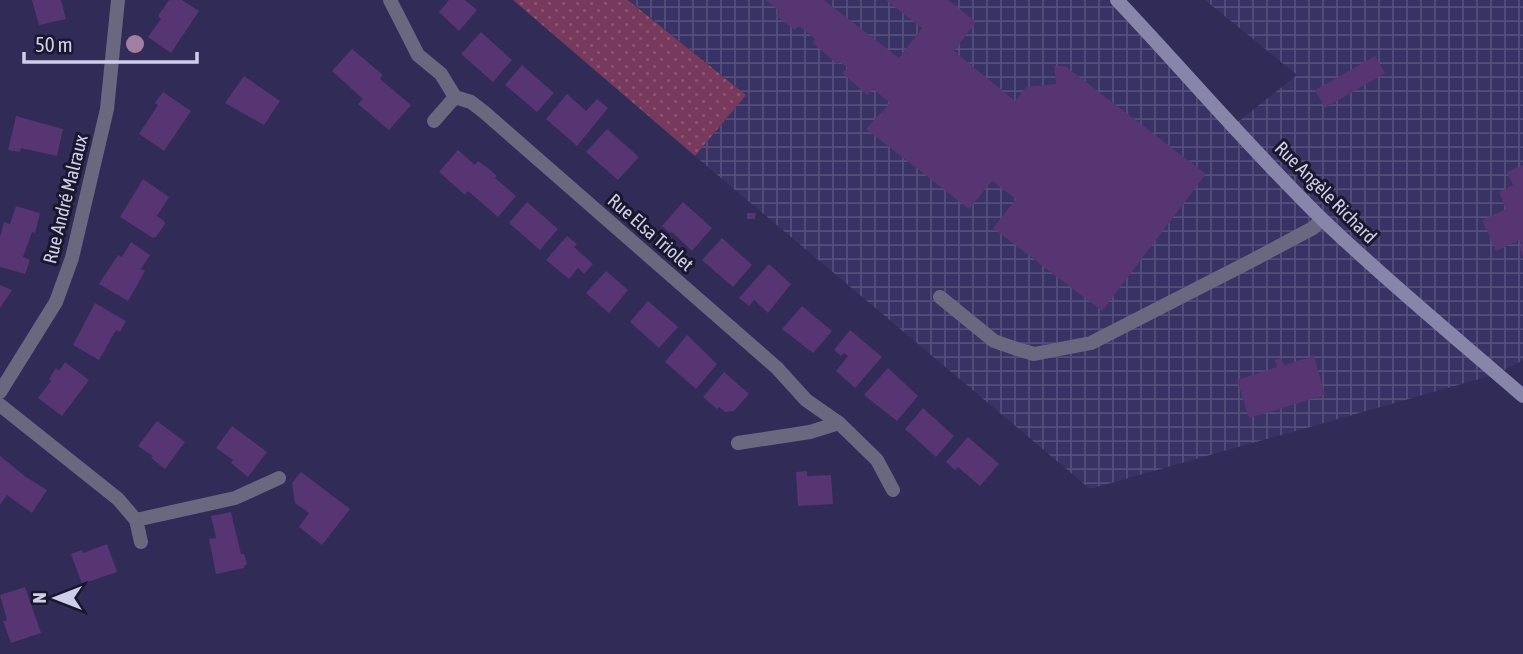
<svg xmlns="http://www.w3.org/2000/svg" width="1523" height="654" viewBox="0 0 1523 654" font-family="'Asap Condensed',sans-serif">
<defs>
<pattern id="industrial-grid" width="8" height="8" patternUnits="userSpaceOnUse" patternTransform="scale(1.75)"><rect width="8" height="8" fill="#383265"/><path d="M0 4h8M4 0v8" fill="none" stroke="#544e7b"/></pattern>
<pattern id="grass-dots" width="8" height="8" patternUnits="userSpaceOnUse" patternTransform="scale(1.75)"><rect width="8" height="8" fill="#773a5d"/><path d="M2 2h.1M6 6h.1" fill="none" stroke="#895574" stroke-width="1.8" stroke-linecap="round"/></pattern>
</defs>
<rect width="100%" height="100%" fill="#302b57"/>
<!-- industrial -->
<polygon fill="url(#industrial-grid)" points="629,0 1117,0 1234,125 1297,75 1205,0 1523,0 1523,360 1497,374 1090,489 695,156 746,95"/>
<!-- grass -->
<polygon fill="url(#grass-dots)" points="513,0 628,0 746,95 695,156"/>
<!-- building -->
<g fill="#563572">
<polygon points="32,0 61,0 66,19 39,25"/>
<polygon points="169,0 182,0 199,11 171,53 148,37 161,19 158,16"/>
<polygon points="449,0 465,0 477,10 459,31 439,12"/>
<polygon points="765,0 824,0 899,58 922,28 886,0 948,0 976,22 954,51 1015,101 1026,87 1056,84 1054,66 1065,66 1206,174 1102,311 993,228 1016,199 992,181 969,209 866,129 890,103 873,89 867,95 842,73 848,68 840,62 837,64 813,43 815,39 799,26 795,30 776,16 780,11"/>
<polygon points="481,32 512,60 493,82 461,54"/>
<polygon points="352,49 383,75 380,79 411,105 389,130 358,104 363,99 332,71"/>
<polygon points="1375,56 1385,73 1325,108 1315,90"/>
<polygon points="522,65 554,93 537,112 505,85"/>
<polygon points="244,76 280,101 264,125 225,103"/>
<polygon points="163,92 191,111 164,151 139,134 158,105 155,103"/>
<polygon points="567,94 586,111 597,99 608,108 577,146 546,119"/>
<polygon points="16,116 63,129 57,156 21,148 20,152 8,150"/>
<polygon points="607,129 639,157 618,180 586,152"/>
<polygon points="458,150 475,165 478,161 488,168 497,176 495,178 516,196 498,217 468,191 465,195 439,172"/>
<polygon points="1523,165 1523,257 1519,247 1522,245 1520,240 1496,251 1482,220 1506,209 1499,192 1513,185 1507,172"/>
<polygon points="143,179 169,197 157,216 164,221 165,224 156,237 153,238 120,217"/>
<polygon points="527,202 558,229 540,250 509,223"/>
<polygon points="683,202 712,228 692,251 672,232 670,233 662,226"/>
<polygon points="16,206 40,213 35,233 32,232 23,257 30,260 25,274 0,267 0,237 4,222 10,224"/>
<polygon points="747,213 756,213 755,219 747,219"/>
<polygon points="567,236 577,244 574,247 593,264 584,274 578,268 569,279 546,260"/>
<polygon points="722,238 752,265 733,287 702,260"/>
<polygon points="131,242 150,255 141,269 145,271 128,301 99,284 118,255 122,257"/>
<polygon points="769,264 791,284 768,313 754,300 749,306 739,298"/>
<polygon points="606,271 628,290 609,313 586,293"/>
<polygon points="0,285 12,290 0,308"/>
<polygon points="648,301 678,327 659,348 630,322"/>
<polygon points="95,303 126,321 120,332 116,330 99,360 73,345"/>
<polygon points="802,306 832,331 813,353 782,329"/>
<polygon points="850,330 882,357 855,388 836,371 848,356 844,353 841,356 834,350"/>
<polygon points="687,335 717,364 696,389 665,362"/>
<polygon points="1314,356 1325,395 1249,418 1237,380 1277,367 1275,360 1281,358 1284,365"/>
<polygon points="65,362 89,380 62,416 38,398 51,381 49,379 56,368 59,371"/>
<polygon points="888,368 918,396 897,421 864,395"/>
<polygon points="724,372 749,394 734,411 725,412 719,407 717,409 703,397"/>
<polygon points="923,408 954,436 936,457 905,429"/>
<polygon points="157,421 185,442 165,469 151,458 153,456 138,446"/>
<polygon points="232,426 267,452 248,477 231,463 233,460 216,448"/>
<polygon points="968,437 999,464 980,486 958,467 955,470 946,462"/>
<polygon points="0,456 26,477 47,490 32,513 7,495 0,505"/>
<polygon points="807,471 807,476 831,475 833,504 798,506 796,472"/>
<polygon points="301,472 350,509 322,545 299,527 309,513 295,503 292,483"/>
<polygon points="231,512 241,554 244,554 247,564 244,566 244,568 216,574 209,539 216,538 211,516"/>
<polygon points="107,544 117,572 82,584 71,554 82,550 83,553"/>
<polygon points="25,587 41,633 11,643 3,621 7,620 0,595"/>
</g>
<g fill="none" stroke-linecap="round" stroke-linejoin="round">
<!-- lane -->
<g stroke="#69687e" stroke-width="14">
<polyline points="434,121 455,97"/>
<polyline points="940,297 994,341 1014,348 1034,354 1091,343 1253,260 1313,228 1322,219"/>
<polyline points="738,443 810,432 839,423"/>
<polyline points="136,520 235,498 279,478"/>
</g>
<!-- street -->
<g stroke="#69687e" stroke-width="14">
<polyline points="390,0 418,55 441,74 455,97 471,102 484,112 777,368 806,400 839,423 877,460 893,490"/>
<polyline points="0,392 56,302 72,258 107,109 118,0"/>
<polyline points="0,405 118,499 136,520 141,542"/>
</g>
<!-- secondary -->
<path stroke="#8785a9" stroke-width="14" d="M 1117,0 C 1186,73 1252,151 1324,221 C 1388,282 1456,338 1523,396"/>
</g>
<!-- trees -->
<circle fill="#a27ea3" cx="135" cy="44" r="9"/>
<g text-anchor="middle" stroke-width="6" stroke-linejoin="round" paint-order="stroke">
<!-- street labels -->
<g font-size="19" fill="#cfceea" stroke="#19172b">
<text transform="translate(1326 192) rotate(45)" y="7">Rue Angèle Richard</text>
<text transform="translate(65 199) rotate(-76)" y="7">Rue André Malraux</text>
<text transform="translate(651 232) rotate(41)" y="7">Rue Elsa Triolet</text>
</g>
</g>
<!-- north arrow -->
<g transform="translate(56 598) rotate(270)" stroke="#19172b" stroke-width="5" paint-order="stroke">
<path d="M0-5L12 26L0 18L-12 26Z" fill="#cfceea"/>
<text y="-10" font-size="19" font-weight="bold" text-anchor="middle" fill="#cfceea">N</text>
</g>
<!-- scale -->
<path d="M24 52v10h173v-10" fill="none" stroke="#cfceea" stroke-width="3.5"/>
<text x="35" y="52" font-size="21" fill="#cfceea" stroke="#19172b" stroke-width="5" paint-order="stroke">50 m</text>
</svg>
